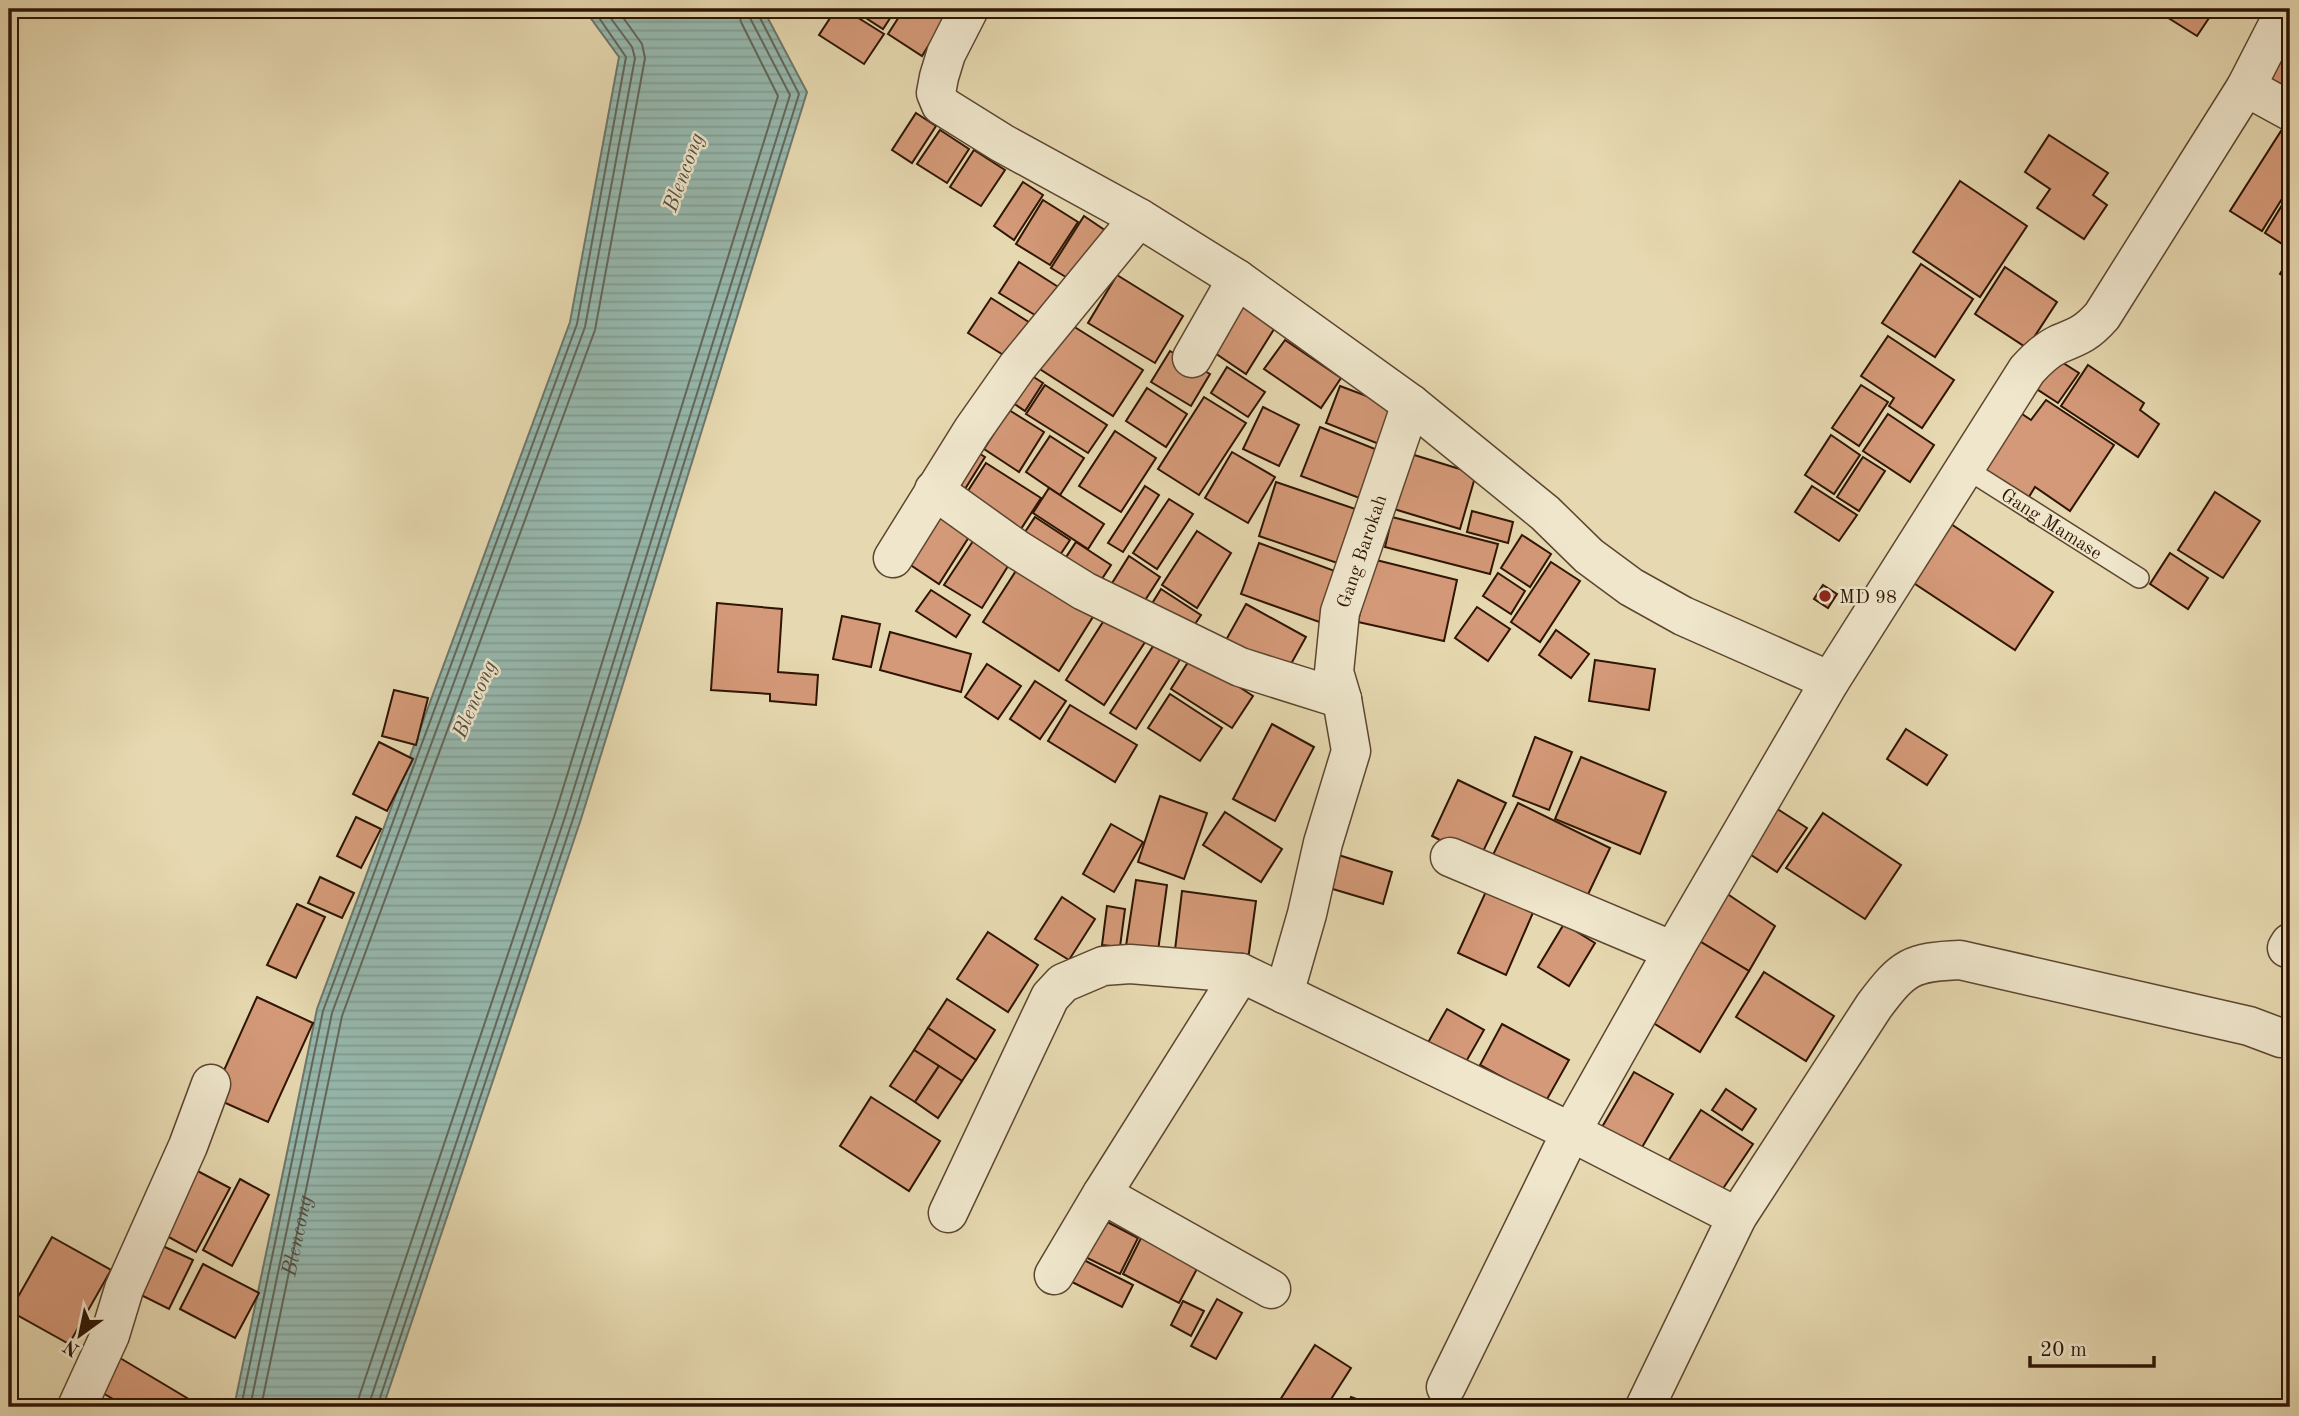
<svg xmlns="http://www.w3.org/2000/svg" width="2299" height="1416" viewBox="0 0 2299 1416" font-family="'Old Standard TT',serif">
<defs>
<pattern id="water-rules" width="6" height="5" patternUnits="userSpaceOnUse" patternTransform="scale(1.75)"><rect width="6" height="5" fill="#96b9af"/><path d="M0 2.5h6" fill="none" stroke="#829e95"/></pattern>
</defs>
<rect width="100%" height="100%" fill="#e6d8b0"/>
<filter id="stains"><feTurbulence type="fractalNoise" baseFrequency=".00286" numOctaves="4"/><feColorMatrix values="0 0 0 0 .2 0 0 0 0 .09 0 0 0 0 .02 0 0 0 .5 -.17"/></filter>
<radialGradient id="worn" r=".72"><stop offset=".6" stop-color="#630" stop-opacity="0"/><stop offset="1" stop-color="#630" stop-opacity=".3"/></radialGradient>
<!-- water -->
<polygon fill="url(#water-rules)" stroke="#6d776b" stroke-width="2" points="584,9 763,9 807,92 581,819 383,1407 234,1407 317,1009 570,322 619,57"/>
<g fill="none" stroke-linecap="round" stroke-linejoin="round">
<!-- shore -->
<g stroke="#62675a" stroke-width="2">
<polyline points="241,1407 323,1011 577,324 626,57 593,9"/>
<polyline points="250,1407 332,1013 585,327 635,58 632,47 604,9"/>
<path id="s1" d="M 261,1407 L 342,1016 L 595,330 L 645,58 L 642,44 L 617,9"/>
<polyline points="358,1407 359,1397 556,811 778,96 741,22 738,9"/>
<polyline points="368,1407 566,814 790,95 750,18 748,9"/>
<polyline points="377,1407 574,816 799,94 758,14 757,9"/>
</g>
</g>
<!-- building -->
<g fill="#d49978" stroke="#2f1504" stroke-width="2">
<polygon points="836,9 844,9 884,34 864,64 819,35"/>
<polygon points="852,9 896,9 883,29"/>
<polygon points="904,9 951,9 922,56 888,34"/>
<polygon points="2154,9 2215,9 2197,36"/>
<polygon points="2290,36 2290,95 2258,75"/>
<polygon points="916,113 936,126 912,163 892,150"/>
<polygon points="940,130 969,149 947,183 917,164"/>
<polygon points="2281,131 2290,137 2290,186 2262,231 2230,211"/>
<polygon points="2049,135 2108,173 2093,195 2107,205 2084,239 2037,208 2050,189 2025,172"/>
<polygon points="974,150 1005,170 981,206 950,187"/>
<polygon points="1960,181 2027,226 1980,297 1913,252"/>
<polygon points="1023,182 1043,195 1014,240 994,226"/>
<polygon points="2290,192 2290,249 2265,233"/>
<polygon points="1043,200 1078,222 1050,265 1016,244"/>
<polygon points="1084,216 1112,235 1079,285 1051,268"/>
<polygon points="2290,257 2290,280 2280,274"/>
<polygon points="1019,262 1063,290 1043,320 999,293"/>
<polygon points="1921,264 1973,299 1935,357 1882,323"/>
<polygon points="2005,267 2057,302 2027,348 1975,314"/>
<polygon points="1117,275 1183,316 1155,363 1088,323"/>
<polygon points="991,298 1035,326 1013,361 968,333"/>
<polygon points="1239,302 1276,326 1246,374 1209,349"/>
<polygon points="1065,321 1143,370 1113,416 1035,366"/>
<polygon points="1888,336 1954,380 1922,428 1889,406 1894,398 1861,376"/>
<polygon points="1285,340 1341,378 1321,408 1264,369"/>
<polygon points="1170,351 1210,374 1191,406 1151,382"/>
<polygon points="2049,354 2079,373 2058,403 2029,384"/>
<polygon points="2088,365 2144,403 2140,410 2159,424 2138,457 2061,406"/>
<polygon points="1018,367 1043,383 1025,411 1001,395"/>
<polygon points="1227,367 1265,392 1248,417 1211,393"/>
<polygon points="1045,385 1107,425 1088,453 1026,414"/>
<polygon points="1861,385 1888,402 1859,446 1832,428"/>
<polygon points="1340,386 1404,410 1389,448 1326,423"/>
<polygon points="1147,388 1187,414 1166,447 1126,421"/>
<polygon points="1204,397 1246,423 1199,495 1158,469"/>
<polygon points="2046,400 2114,445 2070,511 2035,487 2027,500 1976,466 2013,408 2031,420"/>
<polygon points="1263,407 1299,425 1279,466 1243,449"/>
<polygon points="1009,410 1044,432 1019,472 984,449"/>
<polygon points="1888,414 1934,445 1910,482 1863,451"/>
<polygon points="1320,427 1380,451 1362,499 1301,476"/>
<polygon points="1115,431 1156,458 1121,512 1079,486"/>
<polygon points="1831,435 1860,455 1834,494 1805,475"/>
<polygon points="1050,436 1084,458 1060,495 1026,472"/>
<polygon points="969,447 985,457 960,497 944,487"/>
<polygon points="1232,452 1275,477 1248,523 1205,498"/>
<polygon points="1411,454 1476,474 1460,529 1394,509"/>
<polygon points="1863,457 1885,471 1859,511 1837,497"/>
<polygon points="986,463 1041,498 1019,532 964,497"/>
<polygon points="1276,482 1364,512 1346,566 1259,536"/>
<polygon points="1145,486 1159,495 1123,552 1108,543"/>
<polygon points="1812,486 1857,515 1839,541 1795,512"/>
<polygon points="1049,488 1104,524 1088,549 1033,513"/>
<polygon points="2215,492 2260,521 2223,578 2178,550"/>
<polygon points="934,498 976,526 939,584 897,556"/>
<polygon points="1169,499 1193,514 1157,569 1133,553"/>
<polygon points="1472,511 1513,522 1508,543 1467,532"/>
<polygon points="1035,517 1070,540 1052,567 1017,544"/>
<polygon points="1392,517 1498,544 1490,574 1385,547"/>
<polygon points="1945,520 2053,592 2015,650 1906,578"/>
<polygon points="1197,531 1231,553 1197,608 1162,585"/>
<polygon points="977,535 1013,558 982,608 944,585"/>
<polygon points="1522,535 1551,554 1530,587 1501,568"/>
<polygon points="1076,542 1111,565 1094,591 1059,568"/>
<polygon points="1259,543 1343,574 1325,624 1241,594"/>
<polygon points="2170,553 2208,578 2188,609 2150,584"/>
<polygon points="1129,556 1160,577 1140,608 1109,588"/>
<polygon points="1372,559 1457,580 1444,641 1358,622"/>
<polygon points="1551,562 1580,581 1540,642 1511,622"/>
<polygon points="1021,563 1096,612 1059,671 983,622"/>
<polygon points="1498,573 1525,591 1511,614 1483,596"/>
<polygon points="1823,585 1837,594 1828,608 1814,599"/>
<polygon points="1161,589 1201,615 1187,636 1148,610"/>
<polygon points="931,590 970,615 956,637 916,611"/>
<polygon points="717,603 782,609 778,672 818,675 816,705 770,701 770,694 711,690"/>
<polygon points="1246,604 1306,637 1286,673 1226,640"/>
<polygon points="1477,607 1510,629 1488,661 1455,638"/>
<polygon points="1110,611 1149,636 1104,705 1066,680"/>
<polygon points="842,616 880,624 871,667 833,659"/>
<polygon points="1556,630 1589,654 1571,678 1539,655"/>
<polygon points="890,632 971,654 961,692 880,670"/>
<polygon points="1161,634 1186,650 1136,729 1110,713"/>
<polygon points="1192,656 1253,696 1232,728 1171,689"/>
<polygon points="1595,660 1655,669 1649,710 1589,701"/>
<polygon points="987,664 1021,686 998,719 965,697"/>
<polygon points="1035,681 1066,701 1040,739 1010,719"/>
<polygon points="394,690 428,698 416,745 382,736"/>
<polygon points="1170,694 1222,728 1200,761 1148,728"/>
<polygon points="1070,705 1137,745 1115,782 1048,741"/>
<polygon points="1272,724 1314,747 1275,821 1233,799"/>
<polygon points="1906,729 1947,755 1927,785 1887,759"/>
<polygon points="1535,737 1572,752 1549,810 1513,796"/>
<polygon points="379,742 413,759 387,811 353,794"/>
<polygon points="1581,757 1666,792 1640,854 1555,819"/>
<polygon points="1458,780 1506,803 1479,860 1432,836"/>
<polygon points="1160,796 1207,813 1184,879 1138,862"/>
<polygon points="1518,803 1610,848 1583,905 1491,859"/>
<polygon points="1768,803 1807,828 1777,872 1739,847"/>
<polygon points="1225,812 1282,849 1261,882 1203,845"/>
<polygon points="1823,813 1901,865 1865,919 1786,868"/>
<polygon points="356,817 381,829 361,868 337,856"/>
<polygon points="1111,824 1143,842 1114,892 1083,874"/>
<polygon points="1326,851 1392,872 1383,904 1316,884"/>
<polygon points="320,877 354,893 342,918 308,903"/>
<polygon points="1136,880 1167,885 1158,951 1126,946"/>
<polygon points="1488,887 1535,908 1506,975 1458,953"/>
<polygon points="1720,889 1775,926 1749,971 1691,936"/>
<polygon points="1182,891 1256,901 1248,960 1175,950"/>
<polygon points="1062,897 1095,919 1069,960 1035,939"/>
<polygon points="297,904 325,917 296,978 267,965"/>
<polygon points="1107,906 1125,909 1120,947 1102,945"/>
<polygon points="1564,924 1595,943 1569,986 1538,967"/>
<polygon points="988,932 1038,965 1008,1012 957,979"/>
<polygon points="1691,936 1749,971 1700,1052 1642,1016"/>
<polygon points="1764,972 1834,1016 1806,1061 1736,1017"/>
<polygon points="257,997 313,1023 268,1122 212,1097"/>
<polygon points="947,999 995,1030 976,1060 928,1028"/>
<polygon points="1447,1009 1484,1030 1463,1067 1426,1046"/>
<polygon points="1502,1024 1569,1060 1546,1101 1480,1065"/>
<polygon points="928,1028 976,1060 962,1081 914,1050"/>
<polygon points="914,1050 939,1066 915,1102 890,1086"/>
<polygon points="939,1066 962,1081 938,1118 915,1102"/>
<polygon points="1634,1072 1673,1094 1637,1156 1598,1134"/>
<polygon points="1726,1089 1756,1109 1742,1130 1712,1110"/>
<polygon points="871,1097 940,1141 909,1191 840,1146"/>
<polygon points="1701,1110 1753,1144 1718,1196 1667,1163"/>
<polygon points="188,1166 230,1188 196,1252 154,1229"/>
<polygon points="240,1179 269,1195 232,1266 203,1250"/>
<polygon points="1094,1215 1138,1238 1120,1274 1075,1252"/>
<polygon points="1142,1236 1199,1265 1179,1303 1123,1274"/>
<polygon points="52,1237 111,1270 69,1344 10,1311"/>
<polygon points="152,1241 193,1260 169,1309 129,1289"/>
<polygon points="1078,1257 1133,1285 1122,1307 1066,1279"/>
<polygon points="203,1264 259,1293 235,1338 180,1309"/>
<polygon points="1217,1299 1242,1313 1216,1359 1191,1346"/>
<polygon points="1183,1301 1204,1311 1191,1336 1171,1325"/>
<polygon points="1315,1345 1351,1368 1326,1407 1291,1407 1280,1400"/>
<polygon points="115,1355 202,1407 127,1407 94,1388"/>
<polygon points="1351,1397 1375,1406 1374,1407 1347,1407"/>
</g>
<g fill="none" stroke-linecap="round" stroke-linejoin="round">
<!-- service casing -->
<g stroke="#5d462f" stroke-width="22">
<g id="service">
<path id="s2" d="M 1965,468 L 2139,578"/>
</g>
</g>
<!-- minor casing -->
<g stroke="#5d462f" stroke-width="41">
<g id="minor">
<polyline points="969,9 946,54 939,77 936,93 941,105 1002,143 1139,218 1237,279 1411,404 1545,513 1589,556 1631,587 1683,616 1830,681"/>
<polyline points="2246,87 2290,111"/>
<polyline points="1192,358 1237,279"/>
<polyline points="934,490 1018,550 1084,591 1240,667 1342,699"/>
<polyline points="893,558 972,431 1017,367 1139,218"/>
<polyline points="1450,857 1673,951"/>
<polyline points="2287,948 2290,943"/>
<path id="s3" d="M 1284,994 L 1307,914 L 1323,843 L 1351,751 L 1342,699 L 1334,672 L 1340,612 L 1411,404"/>
<polyline points="1102,1194 1271,1289"/>
<polyline points="948,1213 1050,997 1063,983 1103,966 1130,964 1241,973 1571,1132 1737,1217"/>
<polyline points="1054,1275 1102,1194 1241,973"/>
<path d="M 1446,1387 L 1571,1132 L 1673,951 L 1830,681 L 2027,370 C 2036,360 2046,350 2059,344 C 2079,336 2087,333 2102,316 L 2246,87 L 2286,9"/>
<polyline points="77,1407 110,1335 124,1289 188,1146 211,1084"/>
<path d="M 1645,1407 L 1737,1217 L 1874,1006 C 1903,967 1911,962 1960,960 L 2249,1026 L 2281,1038"/>
</g>
</g>
<!-- service -->
<use href="#service" stroke="#efe6cc" stroke-width="19"/>
<!-- minor -->
<use href="#minor" stroke="#efe6cc" stroke-width="38"/>
</g>
<!-- markers -->
<circle fill="#8f2418" stroke="#efe6cc" stroke-width="2.5" cx="1825" cy="596" r="7"/>
<g text-anchor="middle" stroke-width="5" stroke-linejoin="round" paint-order="stroke">
<!-- street labels -->
<g font-size="19" fill="#2f1504" stroke="#efe6cc">
<text dy="7" stroke="none"><textPath href="#s2" startOffset="103">Gang Mamase</textPath></text>
<text dy="7" stroke="none"><textPath href="#s3" startOffset="458">Gang Barokah</textPath></text>
</g>
<!-- poi labels -->
<g font-size="19" fill="#2f1504" stroke="#efe6cc" text-anchor="start">
<text x="1839" y="603">MD 98</text>
</g>
<!-- water labels -->
<g font-size="21" font-style="italic" fill="#534e40" stroke="#efe6cc">
<text transform="translate(683 172) rotate(-70)" y="7">Blencong</text>
<text transform="translate(474 699) rotate(-67)" y="7">Blencong</text>
<text dy="7" stroke="none"><textPath href="#s1" startOffset="175">Blencong</textPath></text>
</g>
</g>
<!-- margin -->
<rect width="2299" height="1416" fill="none" stroke="#e6d8b0" stroke-width="35"/>
<rect x="10" y="10" width="2278" height="1395" fill="none" stroke="#2f1504" stroke-width="3.5"/>
<rect x="18" y="18" width="2264" height="1381" fill="none" stroke="#2f1504" stroke-width="2"/>
<!-- north arrow -->
<g transform="translate(80 1335) rotate(213)" stroke="#efe6cc" stroke-width="5" paint-order="stroke">
<path d="M0-5L12 26L0 18L-12 26Z" fill="#2f1504"/>
<text y="-10" font-size="19" font-weight="bold" text-anchor="middle" fill="#2f1504">N</text>
</g>
<!-- scale -->
<path d="M2030 1356v10h124v-10" fill="none" stroke="#2f1504" stroke-width="3.5"/>
<text x="2040" y="1356" font-size="21" fill="#2f1504" stroke="#efe6cc" stroke-width="5" paint-order="stroke">20 m</text>
<rect width="100%" height="100%" filter="url(#stains)"/>
<rect width="100%" height="100%" fill="url(#worn)"/>
</svg>
